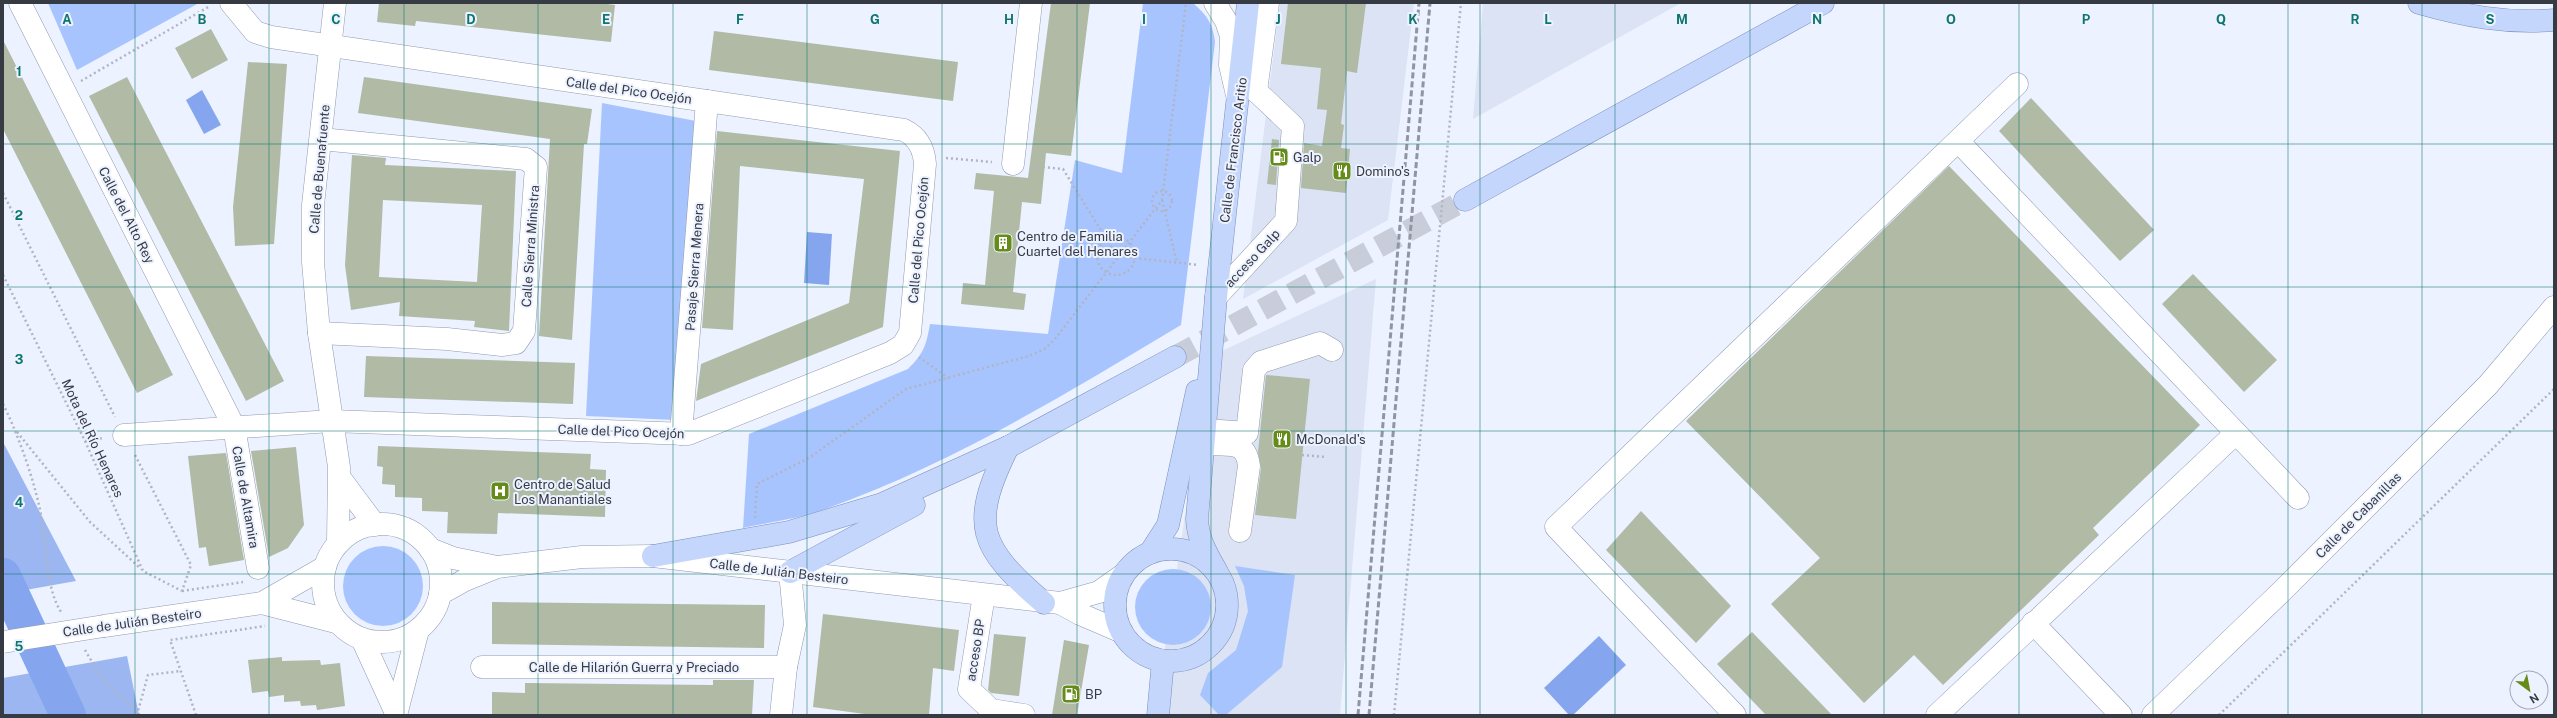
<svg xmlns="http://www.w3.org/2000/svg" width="2557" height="718" viewBox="0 0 2557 718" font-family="'Public Sans',sans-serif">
<rect width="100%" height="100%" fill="#ecf2ff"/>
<!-- built -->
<g fill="#dbe3f4">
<polygon points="1280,3 1414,3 1388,220 1243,299"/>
<polygon points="1483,3 1681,3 1473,119"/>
<polygon points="1376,279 1340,715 1158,715 1163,661 1209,357"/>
</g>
<!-- green -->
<g fill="#a8c4ff">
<polygon points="48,3 199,3 77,70"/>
<path d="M 1143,3 L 1193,3 C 1207,15 1213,24 1215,42 L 1181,325 C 1067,393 954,463 828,508 C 802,518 771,522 743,528 L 749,434 L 908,369 C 924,353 926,346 930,324 L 1048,334 L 1075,160 L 1122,173 Z"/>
<polygon points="602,103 696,121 675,420 586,416"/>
<circle cx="383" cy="586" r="40"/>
<polygon points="1235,566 1295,575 1282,667 1226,715 1219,715 1200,695 1208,673 1236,650 1248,611 1244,586"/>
<circle cx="1173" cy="607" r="38"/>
</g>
<!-- forest -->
<g fill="#9bb6f1">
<polygon points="3,442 76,581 3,594"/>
<polygon points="127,656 139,715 3,715 3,678"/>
</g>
<!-- water -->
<g fill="#85a6ef">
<polygon points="202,90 221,125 204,134 186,100"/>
<polygon points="807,232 832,234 829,285 804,283"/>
<polygon points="1599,636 1626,665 1573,715 1569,715 1544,688"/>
</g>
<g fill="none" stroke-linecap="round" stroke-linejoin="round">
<!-- river -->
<polyline stroke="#85a6ef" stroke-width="36" points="3,576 68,715"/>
</g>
<!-- building -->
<g fill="#b0baa5" fill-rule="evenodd">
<polygon points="379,3 600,3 615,5 611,42 416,21 415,26 377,22"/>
<polygon points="1051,3 1090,3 1071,156 1046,153 1041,204 1022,202 1013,292 1026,294 1024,310 961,304 963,283 985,285 994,191 974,189 976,173 1028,178"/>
<polygon points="1288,3 1366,3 1357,73 1347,71 1341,124 1344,125 1341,148 1350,149 1346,193 1301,188 1304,143 1322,146 1327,110 1317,109 1321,68 1281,64"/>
<polygon points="211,29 228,60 192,79 175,48"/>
<polygon points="714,31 958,62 953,101 709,70"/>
<polygon points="3,40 173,375 137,393 3,129"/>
<polygon points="248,62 287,64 274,244 235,246 233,207"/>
<polygon points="127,77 284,381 246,401 89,96"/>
<polygon points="364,77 592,109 587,144 584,144 572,340 539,336 550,139 358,113"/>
<polygon points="2031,98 2154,230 2120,261 1999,131"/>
<polygon points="717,131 900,151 883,327 696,401 701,364 849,303 864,179 740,166 733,330 702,328"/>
<polygon points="1272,139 1279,140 1276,185 1267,184"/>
<path d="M 352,155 L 386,158 L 385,165 L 516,171 L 509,331 L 474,327 L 475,321 L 399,316 L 400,302 L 351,310 L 345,265 ZM 383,200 L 482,205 L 477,282 L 379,277 Z"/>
<polygon points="1949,166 2200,425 2093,528 2099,535 1943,685 1914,655 1864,703 1771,604 1820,558 1686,421"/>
<polygon points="2193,274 2277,360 2244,392 2162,304"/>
<polygon points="366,356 575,363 573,404 364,397"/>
<polygon points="1266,375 1310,379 1296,519 1255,515 1261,468 1258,452"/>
<polygon points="378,446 591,454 590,469 606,470 605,517 498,513 497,534 447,533 448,512 422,511 422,498 395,497 395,485 382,484 383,467 377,466"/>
<polygon points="296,447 304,525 288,548 269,557 251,451"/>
<polygon points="226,453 244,560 209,566 206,547 199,548 188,456"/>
<polygon points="1641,511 1731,606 1696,643 1606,550"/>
<polygon points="492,602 765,605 764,648 492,644"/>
<polygon points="823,614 959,630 954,671 933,668 929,715 872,715 813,707"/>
<polygon points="1752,632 1832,715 1766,715 1717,664"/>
<polygon points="994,634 1026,637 1019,696 991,693 988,690"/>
<polygon points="1064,640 1089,645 1077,715 1052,715"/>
<polygon points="282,657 282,661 320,660 321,665 340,663 345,706 317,710 316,705 301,706 300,701 284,702 284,695 269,697 268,691 252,693 248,660"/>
<polygon points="713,680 754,680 752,715 492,715 492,692 525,693 525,683 713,685"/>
</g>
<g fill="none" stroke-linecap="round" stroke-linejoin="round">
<!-- major-tunnel -->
<polyline stroke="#c8cdd9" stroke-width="22" stroke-dasharray="22 11" stroke-linecap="butt" points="1175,357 1465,200"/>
<!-- minor casing -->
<g stroke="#919aae" stroke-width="23">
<g id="minor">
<polyline points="20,3 234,427 258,568"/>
<polyline points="335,3 313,205 313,262 319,333 339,467 338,543"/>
<polyline points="1215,3 1226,21 1231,36 1230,65 1237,95"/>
<polyline points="1256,91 1268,3"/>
<polyline points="1958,141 2298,498"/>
<polyline points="1013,164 1031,3"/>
<polyline points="1216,297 1286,221 1293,126 1256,91 1241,81"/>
<polyline points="319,333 447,339 502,345 516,343 524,331 536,167 526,159 321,139"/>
<polyline points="1206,430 1247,433 1254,370 1261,362 1320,343 1332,350"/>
<polyline points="681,434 707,101"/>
<path d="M 124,435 L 331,421 L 688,434 L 890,353 L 903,345 L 910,333 L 925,164 C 924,149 918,137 904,130 L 271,37 L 255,32 L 231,3"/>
<path d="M 1212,444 C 1232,446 1246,441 1249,466 L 1240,531"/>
<polyline points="340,478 375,525"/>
<circle cx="382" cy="583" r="59"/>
<polyline points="430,549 453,558 497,567"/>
<polyline points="440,594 465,580 497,567 582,557 653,556 1060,603 1099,592 1123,575"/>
<polyline points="984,595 969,689 991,710 1024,715"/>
<polyline points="262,603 336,622"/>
<polyline points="1060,603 1080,614 1122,632"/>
<polyline points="2033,623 2121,715"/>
<polyline points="104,626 262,603 325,567"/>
<polyline points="362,639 396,713"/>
<polyline points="482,667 786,667"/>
<polyline points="396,715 418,630"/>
<polyline points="781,715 786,667 795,625 790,572"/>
<polyline points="1735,715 1556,527 2017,84"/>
<polyline points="1937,715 2236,433"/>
<polyline points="2153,715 2282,591 2488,385 2554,307"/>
</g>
</g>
<!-- major casing -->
<g stroke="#7a8eba" stroke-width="23">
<g id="major">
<path d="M 2419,3 C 2464,16 2507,24 2554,20"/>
<polyline points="1465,200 1823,3"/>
<path d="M 1008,447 C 969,526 979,547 1044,603"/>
<circle cx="1171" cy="605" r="56"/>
<polyline points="1150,553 1168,525 1197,391"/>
<polyline points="653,556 789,532 882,504 1008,447 1175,357"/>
<polyline points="790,572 914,505"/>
<path d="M 1217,572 C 1207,554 1198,540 1197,519 L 1216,297 L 1248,3"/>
<polyline points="1158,715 1163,661"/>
</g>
</g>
<!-- path -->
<g stroke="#b0b5c1" stroke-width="2.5" stroke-dasharray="2 3" stroke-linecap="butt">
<polyline points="81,81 210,6"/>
<polyline points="946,158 992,162"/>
<polyline points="1033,166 1063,169 1117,256 1199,265"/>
<circle cx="1162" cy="201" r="10"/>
<polyline points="3,193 115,417"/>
<polyline points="1162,200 1177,263"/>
<circle cx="1116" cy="256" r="19"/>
<polyline points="3,275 85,441 143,571 182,591"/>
<polyline points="919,357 948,378"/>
<path d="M 3,404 C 19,436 36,485 42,520 C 48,550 45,586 61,612"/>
<polyline points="17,432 90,522 141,569"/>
<polyline points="85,441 104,438"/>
<polyline points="135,455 191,565 182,591"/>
<polyline points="1302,455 1326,457"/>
<polyline points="755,518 757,484 809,458 906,389 1029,356 1046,348 1055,339 1162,200 1186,3"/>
<polyline points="182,591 243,582"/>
<polyline points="85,650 104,682 138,711"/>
<polyline points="139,715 138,711 148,675 181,671"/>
<polyline points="196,715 170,640 265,626"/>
<polyline points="1394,715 1461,3"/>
<polyline points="2219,715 2554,389"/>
</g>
<!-- minor -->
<use href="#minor" stroke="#fff" stroke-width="22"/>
<!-- major -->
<use href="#major" stroke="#c5d6fc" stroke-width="22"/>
<!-- rail -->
<g stroke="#9095a0" stroke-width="3" stroke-dasharray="6 3" stroke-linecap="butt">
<polyline points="1358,715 1419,3"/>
<polyline points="1369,715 1430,3"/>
</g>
<!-- minor-bridge casing -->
<g stroke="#919aae" stroke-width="23" stroke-linecap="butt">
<polyline id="minor-bridge" points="3,642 104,626"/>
</g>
<!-- minor-bridge -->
<use href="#minor-bridge" stroke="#fff" stroke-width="22"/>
</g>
<!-- grid -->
<path fill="none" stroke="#0f766e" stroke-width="1" stroke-opacity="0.55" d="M 135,3 L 135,715M 269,3 L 269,715M 404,3 L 404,715M 538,3 L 538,715M 673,3 L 673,715M 807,3 L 807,715M 942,3 L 942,715M 1077,3 L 1077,715M 1211,3 L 1211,715M 1346,3 L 1346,715M 1480,3 L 1480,715M 1615,3 L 1615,715M 1750,3 L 1750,715M 1884,3 L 1884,715M 2019,3 L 2019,715M 2153,3 L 2153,715M 2288,3 L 2288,715M 2422,3 L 2422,715M 3,144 L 2554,144M 3,287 L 2554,287M 3,431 L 2554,431M 3,574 L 2554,574"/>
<!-- icons -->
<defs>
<g id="fuel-square" transform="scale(1)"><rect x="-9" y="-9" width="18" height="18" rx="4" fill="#658c19" stroke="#ecf2ff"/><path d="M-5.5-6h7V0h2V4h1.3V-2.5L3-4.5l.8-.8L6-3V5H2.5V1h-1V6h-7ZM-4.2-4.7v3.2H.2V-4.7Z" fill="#fff"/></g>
<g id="restaurant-square" transform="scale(1)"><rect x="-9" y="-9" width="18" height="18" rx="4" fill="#658c19" stroke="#ecf2ff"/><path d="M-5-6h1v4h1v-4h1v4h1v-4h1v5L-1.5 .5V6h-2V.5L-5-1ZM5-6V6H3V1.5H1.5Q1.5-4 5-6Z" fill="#fff"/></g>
<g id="building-square" transform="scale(1)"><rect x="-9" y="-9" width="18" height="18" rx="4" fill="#658c19" stroke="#ecf2ff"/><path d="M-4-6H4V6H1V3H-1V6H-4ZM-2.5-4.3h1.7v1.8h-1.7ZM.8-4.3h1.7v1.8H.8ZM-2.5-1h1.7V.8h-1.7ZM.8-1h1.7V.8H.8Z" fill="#fff"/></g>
<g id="hospital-square" transform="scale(1)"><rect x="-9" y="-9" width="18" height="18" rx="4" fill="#658c19" stroke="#ecf2ff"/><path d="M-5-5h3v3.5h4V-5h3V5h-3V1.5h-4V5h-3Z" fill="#fff"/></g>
</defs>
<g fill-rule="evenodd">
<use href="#fuel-square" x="1279" y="157"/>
<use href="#restaurant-square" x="1342" y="171"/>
<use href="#building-square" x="1003" y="243"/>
<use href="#restaurant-square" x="1282" y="439"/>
<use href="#hospital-square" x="500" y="491"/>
<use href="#fuel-square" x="1071" y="694"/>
</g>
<g text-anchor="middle" stroke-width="4" stroke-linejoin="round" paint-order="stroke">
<!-- street labels -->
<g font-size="13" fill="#363a43" stroke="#ecf2ff">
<text transform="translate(629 90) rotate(8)" y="5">Calle del Pico Ocejón</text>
<text transform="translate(1233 150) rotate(-83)" y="5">Calle de Francisco Aritio</text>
<text transform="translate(319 169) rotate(-85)" y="5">Calle de Buenafuente</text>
<text transform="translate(127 215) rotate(63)" y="5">Calle del Alto Rey</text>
<text transform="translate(918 240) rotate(-85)" y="5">Calle del Pico Ocejón</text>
<text transform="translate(530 246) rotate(-86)" y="5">Calle Sierra Ministra</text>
<text transform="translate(1252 258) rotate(-47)" y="5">acceso Galp</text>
<text transform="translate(694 267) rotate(-86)" y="5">Pasaje Sierra Menera</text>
<text transform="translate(621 431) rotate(2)" y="5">Calle del Pico Ocejón</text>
<text transform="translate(93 438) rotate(65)" y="5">Mota del Río Henares</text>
<text transform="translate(246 497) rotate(80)" y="5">Calle de Altamira</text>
<text transform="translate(2358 515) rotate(-45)" y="5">Calle de Cabanillas</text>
<text transform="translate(779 571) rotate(7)" y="5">Calle de Julián Besteiro</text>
<text transform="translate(132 622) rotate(-8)" y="5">Calle de Julián Besteiro</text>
<text transform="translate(975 650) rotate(-81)" y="5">acceso BP</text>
<text x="634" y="672">Calle de Hilarión Guerra y Preciado</text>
</g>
<!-- poi labels -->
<g font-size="13" fill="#363a43" stroke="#ecf2ff" text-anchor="start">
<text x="1293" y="162">Galp</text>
<text x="1356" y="176">Domino's</text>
<text x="1017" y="241">Centro de Familia<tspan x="1017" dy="15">Cuartel del Henares</tspan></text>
<text x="1296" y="444">McDonald's</text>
<text x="514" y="489">Centro de Salud<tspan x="514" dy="15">Los Manantiales</tspan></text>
<text x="1085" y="699">BP</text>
</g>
</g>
<g font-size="13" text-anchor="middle" font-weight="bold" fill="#0f766e" stroke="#ecf2ff" stroke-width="4" stroke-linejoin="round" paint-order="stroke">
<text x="67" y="24">A</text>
<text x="202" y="24">B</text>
<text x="336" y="24">C</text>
<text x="471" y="24">D</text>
<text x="606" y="24">E</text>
<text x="740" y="24">F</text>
<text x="875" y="24">G</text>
<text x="1009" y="24">H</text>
<text x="1144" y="24">I</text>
<text x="1278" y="24">J</text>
<text x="1413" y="24">K</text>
<text x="1548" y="24">L</text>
<text x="1682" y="24">M</text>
<text x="1817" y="24">N</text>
<text x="1951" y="24">O</text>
<text x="2086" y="24">P</text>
<text x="2221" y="24">Q</text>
<text x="2355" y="24">R</text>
<text x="2490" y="24">S</text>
<text x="19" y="76">1</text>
<text x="19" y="220">2</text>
<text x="19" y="364">3</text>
<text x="19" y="507">4</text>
<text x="19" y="651">5</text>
</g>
<!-- border -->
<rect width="2557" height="718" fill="none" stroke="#363a43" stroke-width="8"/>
<!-- north arrow -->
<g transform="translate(2529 690) rotate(148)"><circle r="19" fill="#ecf2ff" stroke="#a3a8b4"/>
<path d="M0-3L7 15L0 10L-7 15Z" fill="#658c19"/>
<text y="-6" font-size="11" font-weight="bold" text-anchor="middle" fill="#363a43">N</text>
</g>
</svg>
